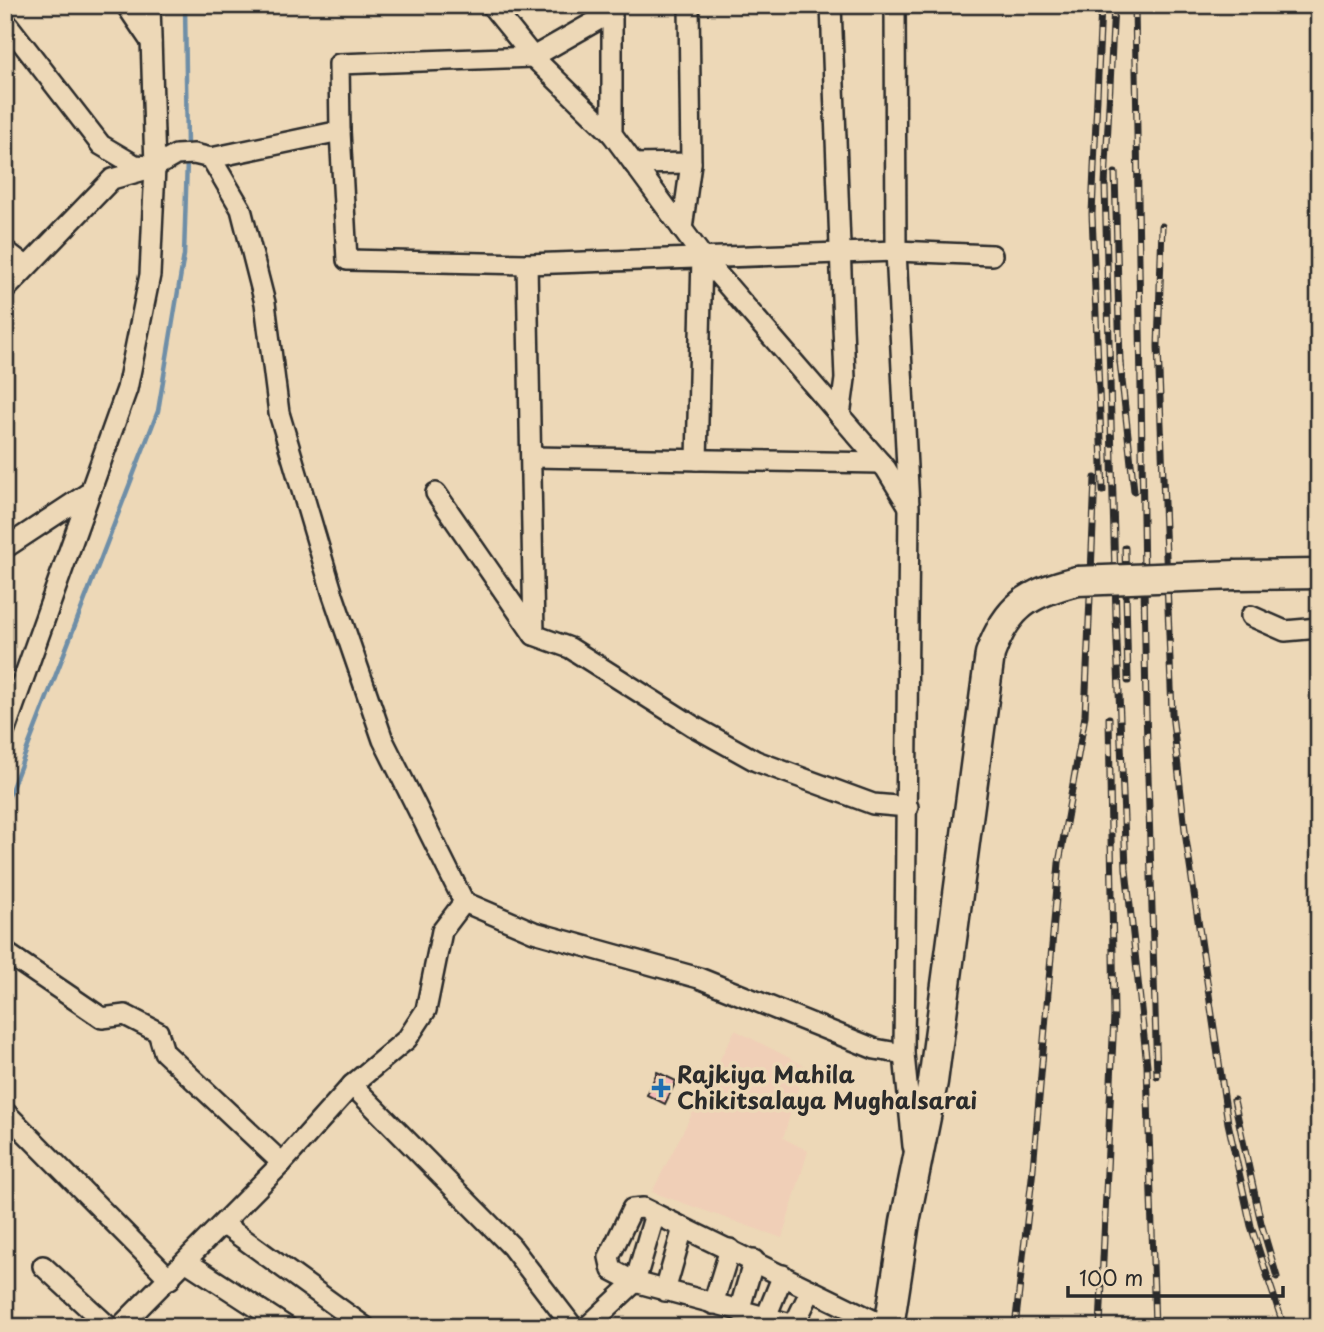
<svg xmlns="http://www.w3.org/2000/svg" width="1324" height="1332" viewBox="0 0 1324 1332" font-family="'Playpen Sans',sans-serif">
<rect width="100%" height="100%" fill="#edd8b7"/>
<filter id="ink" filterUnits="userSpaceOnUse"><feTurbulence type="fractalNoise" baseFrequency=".0143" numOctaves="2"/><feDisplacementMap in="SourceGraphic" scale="14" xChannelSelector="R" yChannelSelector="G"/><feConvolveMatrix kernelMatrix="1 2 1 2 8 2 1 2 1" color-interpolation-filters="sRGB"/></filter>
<g filter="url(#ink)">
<!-- built -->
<polygon fill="#f0cfb7" points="735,1030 805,1066 783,1138 808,1151 782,1238 652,1192"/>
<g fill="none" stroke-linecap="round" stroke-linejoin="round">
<!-- stream -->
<g stroke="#6e8ea7" stroke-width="4.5">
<polyline points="185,5 187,148"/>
<polyline points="5,806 158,411 184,255 187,160"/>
</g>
</g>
<!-- building -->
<polygon fill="#f6bab6" stroke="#2b2b2b" stroke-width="2" points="657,1072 676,1081 665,1104 647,1095"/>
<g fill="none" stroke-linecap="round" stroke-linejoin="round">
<!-- minor casing -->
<g stroke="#2b2b2b" stroke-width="24">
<g id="minor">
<polyline points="126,5 151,42"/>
<polyline points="491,5 533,57 612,134"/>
<polyline points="831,5 845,379 840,416"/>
<polyline points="895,5 896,251 909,507 904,1054 913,1146"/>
<polyline points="612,12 612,134 702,256 886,469 908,505"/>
<polyline points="5,21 101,145 135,165 150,166"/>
<polyline points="340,131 347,260 527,264 896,251 992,255"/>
<polyline points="211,158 340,131 339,64 533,57 612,12"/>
<polyline points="634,164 691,163 689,5"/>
<polyline points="682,229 691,163"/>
<polyline points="5,250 26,266"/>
<polyline points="527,264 534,635"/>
<polyline points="5,290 112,179 155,167 176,155 194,154 211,158 241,209 265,303 279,413 333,595 383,740 464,902 534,932 699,978 875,1049 904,1054"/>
<polyline points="532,457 881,463"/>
<polyline points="697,460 702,256"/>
<polyline points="436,493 534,635 570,648 693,726 756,761 873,804 908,807"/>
<polyline points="5,548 90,492"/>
<polyline points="1251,616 1285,631 1319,628"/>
<polyline points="5,730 127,389 150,275 155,167 150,5"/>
<polyline points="5,952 102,1018 125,1015 158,1032 164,1052 282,1163"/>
<polyline points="352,1085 407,1039 426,1010 442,931 464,902"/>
<polyline points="5,1112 170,1279"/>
<polyline points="223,1224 365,1327"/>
<polyline points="187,1262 287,1327"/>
<polyline points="43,1266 109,1327"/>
<polyline points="665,1291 683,1228"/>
<polyline points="713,1304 730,1249"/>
<polyline points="739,1311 754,1260"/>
<polyline points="766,1317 783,1275"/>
<polyline points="794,1325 811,1290"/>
<polyline points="120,1327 282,1163 352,1085 511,1246 573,1327"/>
<polyline points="587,1327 635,1282 655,1214"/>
<polyline points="802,1327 635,1282 612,1270 609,1257 632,1209 643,1208 887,1327"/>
</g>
</g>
<!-- highway casing -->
<g stroke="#2b2b2b" stroke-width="33">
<g id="highway">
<polyline points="1236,575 1319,574"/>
<path d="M 889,1327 L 905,1222 L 933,1082 L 990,654 C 1007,606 1029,593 1077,581"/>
</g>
</g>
<!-- minor -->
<use href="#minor" stroke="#edd8b7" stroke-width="19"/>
<!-- highway -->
<use href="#highway" stroke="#edd8b7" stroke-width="28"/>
<!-- rail casing -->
<g stroke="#2b2b2b" stroke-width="7">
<g id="rail">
<polyline points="1101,5 1092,214 1103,491"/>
<polyline points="1114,5 1105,185 1116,617 1126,869 1147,1065 1155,1327"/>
<polyline points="1135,5 1146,709 1157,1076"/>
<polyline points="1115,173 1120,362"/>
<polyline points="1162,226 1158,346 1172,713 1186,839 1228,1123 1251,1226 1284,1327"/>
<polyline points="1120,362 1134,491"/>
<polyline points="1125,548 1128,681"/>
<polyline points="1234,1100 1261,1223 1277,1277"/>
<polyline points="1015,1327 1033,1169 1059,863 1085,716 1095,478"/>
<polyline points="1100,1327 1114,1015 1109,718"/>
</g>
</g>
<!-- rail -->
<use href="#rail" stroke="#edd8b7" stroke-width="4.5" stroke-dasharray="13" stroke-linecap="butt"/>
<!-- highway-bridge casing -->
<g stroke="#2b2b2b" stroke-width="33" stroke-linecap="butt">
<polyline id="highway-bridge" points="1077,581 1236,575"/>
</g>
<!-- highway-bridge -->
<use href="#highway-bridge" stroke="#edd8b7" stroke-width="28"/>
</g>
</g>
<!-- markers -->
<path fill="#1f6fb2" stroke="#edd8b7" stroke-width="2.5" d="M657.5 1077.5h7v7h7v7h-7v7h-7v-7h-7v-7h7z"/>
<g text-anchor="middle" stroke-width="7" stroke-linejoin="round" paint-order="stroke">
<!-- poi labels -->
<g font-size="23" font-weight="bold" fill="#2b2b2b" stroke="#edd8b7" text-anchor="start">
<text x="677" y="1083">Rajkiya Mahila<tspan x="677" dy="26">Chikitsalaya Mughalsarai</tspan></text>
</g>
</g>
<!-- margin -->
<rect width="1324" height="1332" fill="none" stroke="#edd8b7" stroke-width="28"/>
<rect x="14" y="14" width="1296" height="1304" fill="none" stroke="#2b2b2b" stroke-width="2.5" filter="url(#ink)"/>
<!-- scale -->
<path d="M1068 1286v10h215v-10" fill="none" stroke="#2b2b2b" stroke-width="3.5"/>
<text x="1079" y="1286" font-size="21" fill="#2b2b2b" stroke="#edd8b7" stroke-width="5" paint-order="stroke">100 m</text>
</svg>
